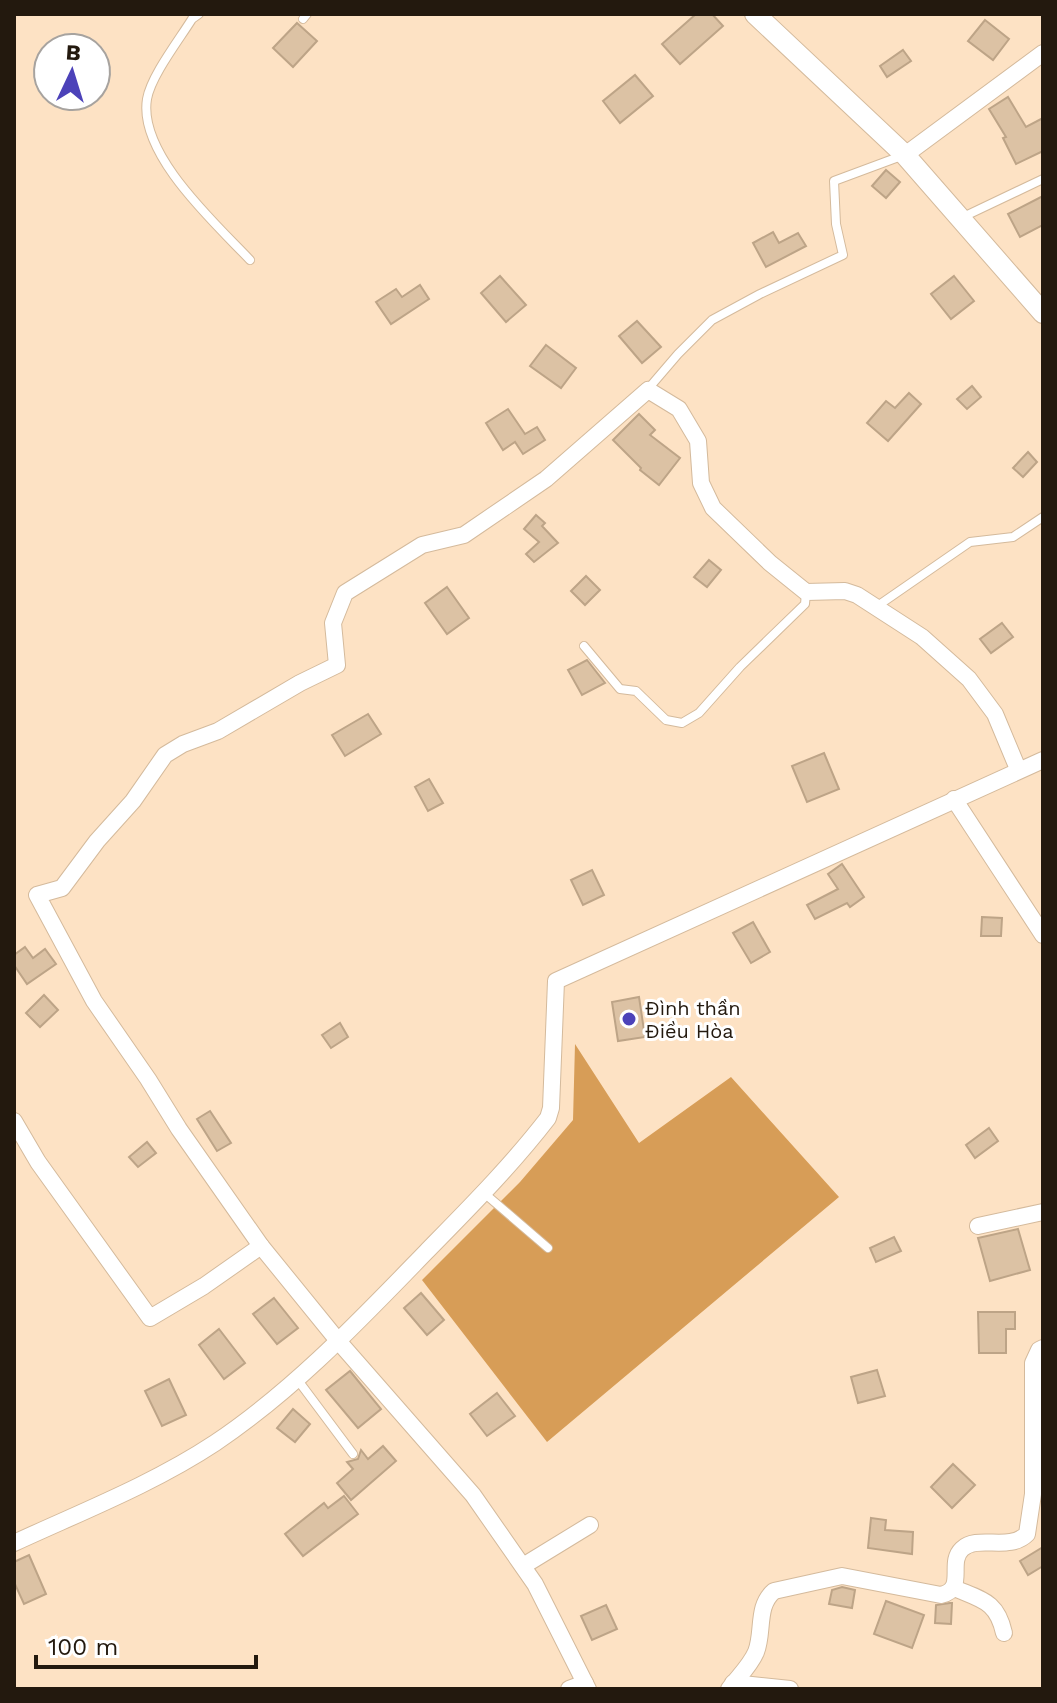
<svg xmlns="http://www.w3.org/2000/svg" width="1057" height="1703" viewBox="0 0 1057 1703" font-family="'Work Sans',sans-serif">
<rect width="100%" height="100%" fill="#fde2c4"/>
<!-- forest -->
<polygon fill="#d79d57" points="575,1044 639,1143 731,1077 839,1197 547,1442 422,1280 520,1182 573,1120"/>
<!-- building -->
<g fill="#dcc2a4" stroke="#bda487" stroke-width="2">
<polygon points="696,14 712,14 723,26 680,64 662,44"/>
<polygon points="985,20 1009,39 993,60 968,41"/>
<polygon points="297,23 317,41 293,67 273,48"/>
<polygon points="903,50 911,61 887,77 880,66"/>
<polygon points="635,75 653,96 620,123 603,101"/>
<polygon points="1008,97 1026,127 1043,118 1043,151 1016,164 1003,138 1006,137 989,109"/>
<polygon points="886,170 900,182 886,198 872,186"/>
<polygon points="1043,196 1043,225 1020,237 1008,214"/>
<polygon points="773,232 779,243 798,233 806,246 766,267 753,243"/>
<polygon points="500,276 526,305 506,322 481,293"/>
<polygon points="954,276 974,301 951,319 931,294"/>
<polygon points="420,285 429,299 391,324 376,302 396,289 402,297"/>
<polygon points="637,321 661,347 642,363 619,336"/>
<polygon points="546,345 576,368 561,388 530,366"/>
<polygon points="972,386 981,397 967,409 957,399"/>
<polygon points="909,393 921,404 888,441 867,423 886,401 895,408"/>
<polygon points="508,409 525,434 537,427 545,440 523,454 515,442 503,450 486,423"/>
<polygon points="639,414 655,430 650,435 680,458 659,485 640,470 641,468 613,440"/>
<polygon points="1028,452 1037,462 1023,477 1013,468"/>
<polygon points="536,515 545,523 542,526 558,543 534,562 526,554 539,542 524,529"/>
<polygon points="709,560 721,570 707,587 694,577"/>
<polygon points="586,576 600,590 585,605 571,591"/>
<polygon points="447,587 469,618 447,634 425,603"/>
<polygon points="1002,623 1013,637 991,653 980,639"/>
<polygon points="587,660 605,683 582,695 568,670"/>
<polygon points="368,714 381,734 345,756 332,735"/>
<polygon points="824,753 839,789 807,802 792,766"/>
<polygon points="429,779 443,803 428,811 415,787"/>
<polygon points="842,864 864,897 850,907 847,903 815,919 807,905 838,889 828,874"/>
<polygon points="592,870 604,895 583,905 571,880"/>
<polygon points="982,917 1002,918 1001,936 981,936"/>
<polygon points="753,922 770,952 751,963 733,933"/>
<polygon points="25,947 33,958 45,949 56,964 27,984 14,965 14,955"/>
<polygon points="44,995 58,1010 40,1027 26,1013"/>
<polygon points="639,997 645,1037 618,1041 612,1002"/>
<polygon points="340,1023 348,1037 331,1048 322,1035"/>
<polygon points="210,1111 231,1143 217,1151 197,1119"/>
<polygon points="989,1128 998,1141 975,1158 966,1145"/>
<polygon points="147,1142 156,1153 138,1167 129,1157"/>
<polygon points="1018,1229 1030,1270 990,1281 978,1238"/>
<polygon points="894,1237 901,1251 876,1262 870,1248"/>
<polygon points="421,1293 444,1320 427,1335 404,1308"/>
<polygon points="274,1298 298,1328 277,1344 253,1314"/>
<polygon points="978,1312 1015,1312 1015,1329 1006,1329 1006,1353 979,1353"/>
<polygon points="219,1329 245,1363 224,1379 199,1345"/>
<polygon points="877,1370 885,1396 858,1403 851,1377"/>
<polygon points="350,1371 381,1409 358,1428 326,1390"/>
<polygon points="169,1379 186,1415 162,1426 145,1391"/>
<polygon points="497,1393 515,1416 487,1436 470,1414"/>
<polygon points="293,1409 310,1424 295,1442 277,1428"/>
<polygon points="383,1446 396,1461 351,1500 337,1483 353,1469 347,1462 358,1459 361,1450 368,1459"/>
<polygon points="953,1464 975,1485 952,1508 931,1487"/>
<polygon points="344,1496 358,1514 303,1556 285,1534 324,1503 328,1508"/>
<polygon points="871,1518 886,1520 885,1530 913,1532 912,1554 868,1548"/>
<polygon points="1043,1547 1043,1566 1028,1575 1020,1561"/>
<polygon points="29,1555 46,1594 24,1604 14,1582 14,1562"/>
<polygon points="842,1587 855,1590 852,1608 829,1604 832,1590"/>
<polygon points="886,1601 924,1615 912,1648 874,1634"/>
<polygon points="950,1603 952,1603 951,1624 935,1623 936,1605"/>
<polygon points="606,1605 617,1629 592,1640 581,1616"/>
</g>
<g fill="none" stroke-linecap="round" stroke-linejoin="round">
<!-- service casing -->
<g stroke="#d4ba9c" stroke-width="10">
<g id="service">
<path d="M 199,14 L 192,19 C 179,40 151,76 147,99 C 138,154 215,223 250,260"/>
<polyline points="303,19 307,14"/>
<polyline points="961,218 1043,179"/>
<polyline points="648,389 678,354 712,320 760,294 843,255 836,224 834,181 904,155"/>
<polyline points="876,607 970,542 1013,537 1043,517"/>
<polyline points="584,646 620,689 636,691 666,720 682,723 699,713 740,667 805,604 806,593"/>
<polyline points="484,1193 548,1248"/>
<polyline points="297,1379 353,1454"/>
</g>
</g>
<!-- minor casing -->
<g stroke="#d4ba9c" stroke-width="18">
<g id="minor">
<polyline points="905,155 1043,53"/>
<polyline points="954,799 1043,935"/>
<polyline points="14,1121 38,1162 150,1318 204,1286 261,1246"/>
<polyline points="978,1226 1043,1212"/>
<path d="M 14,1543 C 81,1512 153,1484 215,1443 C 294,1390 360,1320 426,1252 C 468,1209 511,1166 548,1118 L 551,1108 L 556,981 L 1043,760"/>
<polyline points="523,1566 590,1525"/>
<path d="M 954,1588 C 982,1600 997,1601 1004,1633"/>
<polyline points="733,1683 790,1689"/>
<polyline points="569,1689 585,1683"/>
<polyline points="588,1689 535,1584 473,1495 339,1342 261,1246 179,1129 148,1079 94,1001 37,895 62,888 97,841 133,801 165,755 183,744 218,731 300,683 337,665 333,623 345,593 422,545 464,535 546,479 648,390 679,409 698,441 701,483 713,508 770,563 806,592 845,591 857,595 922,637 969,679 995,714 1018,769"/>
<path d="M 729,1689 C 738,1677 750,1666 756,1652 C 764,1632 756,1606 774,1591 L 842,1576 L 941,1595 C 967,1589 947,1563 962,1549 C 978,1534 1009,1552 1027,1534 L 1033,1494 L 1033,1363 L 1039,1350 L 1043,1348"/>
</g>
</g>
<!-- tertiary casing -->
<g stroke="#d4ba9c" stroke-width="22">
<polyline id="tertiary" points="755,14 905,155 1043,313"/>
</g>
<!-- service -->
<use href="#service" stroke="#fff" stroke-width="8"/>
<!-- minor -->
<use href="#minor" stroke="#fff" stroke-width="16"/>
<!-- tertiary -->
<use href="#tertiary" stroke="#fff" stroke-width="20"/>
</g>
<!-- markers -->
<circle fill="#4c42b9" stroke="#fff" stroke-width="3" cx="629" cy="1019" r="8"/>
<g text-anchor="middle" stroke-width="6" stroke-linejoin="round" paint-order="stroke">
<!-- poi labels -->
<g font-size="20" fill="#23190e" stroke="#fff" text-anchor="start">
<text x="645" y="1015">Đình thần<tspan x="645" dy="23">Điều Hòa</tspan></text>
</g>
</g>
<!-- border -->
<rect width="1057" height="1703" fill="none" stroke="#23190e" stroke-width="32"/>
<!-- north arrow -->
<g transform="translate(72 72) rotate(4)"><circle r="38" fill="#ffffff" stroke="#a7a39f" stroke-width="2"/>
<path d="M0-6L14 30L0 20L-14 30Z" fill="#4c42b9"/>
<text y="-12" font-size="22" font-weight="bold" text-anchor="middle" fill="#23190e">B</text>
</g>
<!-- scale -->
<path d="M36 1655v12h220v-12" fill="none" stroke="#23190e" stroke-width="4"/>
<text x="48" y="1655" font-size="24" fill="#23190e" stroke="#ffffff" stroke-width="6" paint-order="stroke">100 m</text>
</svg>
